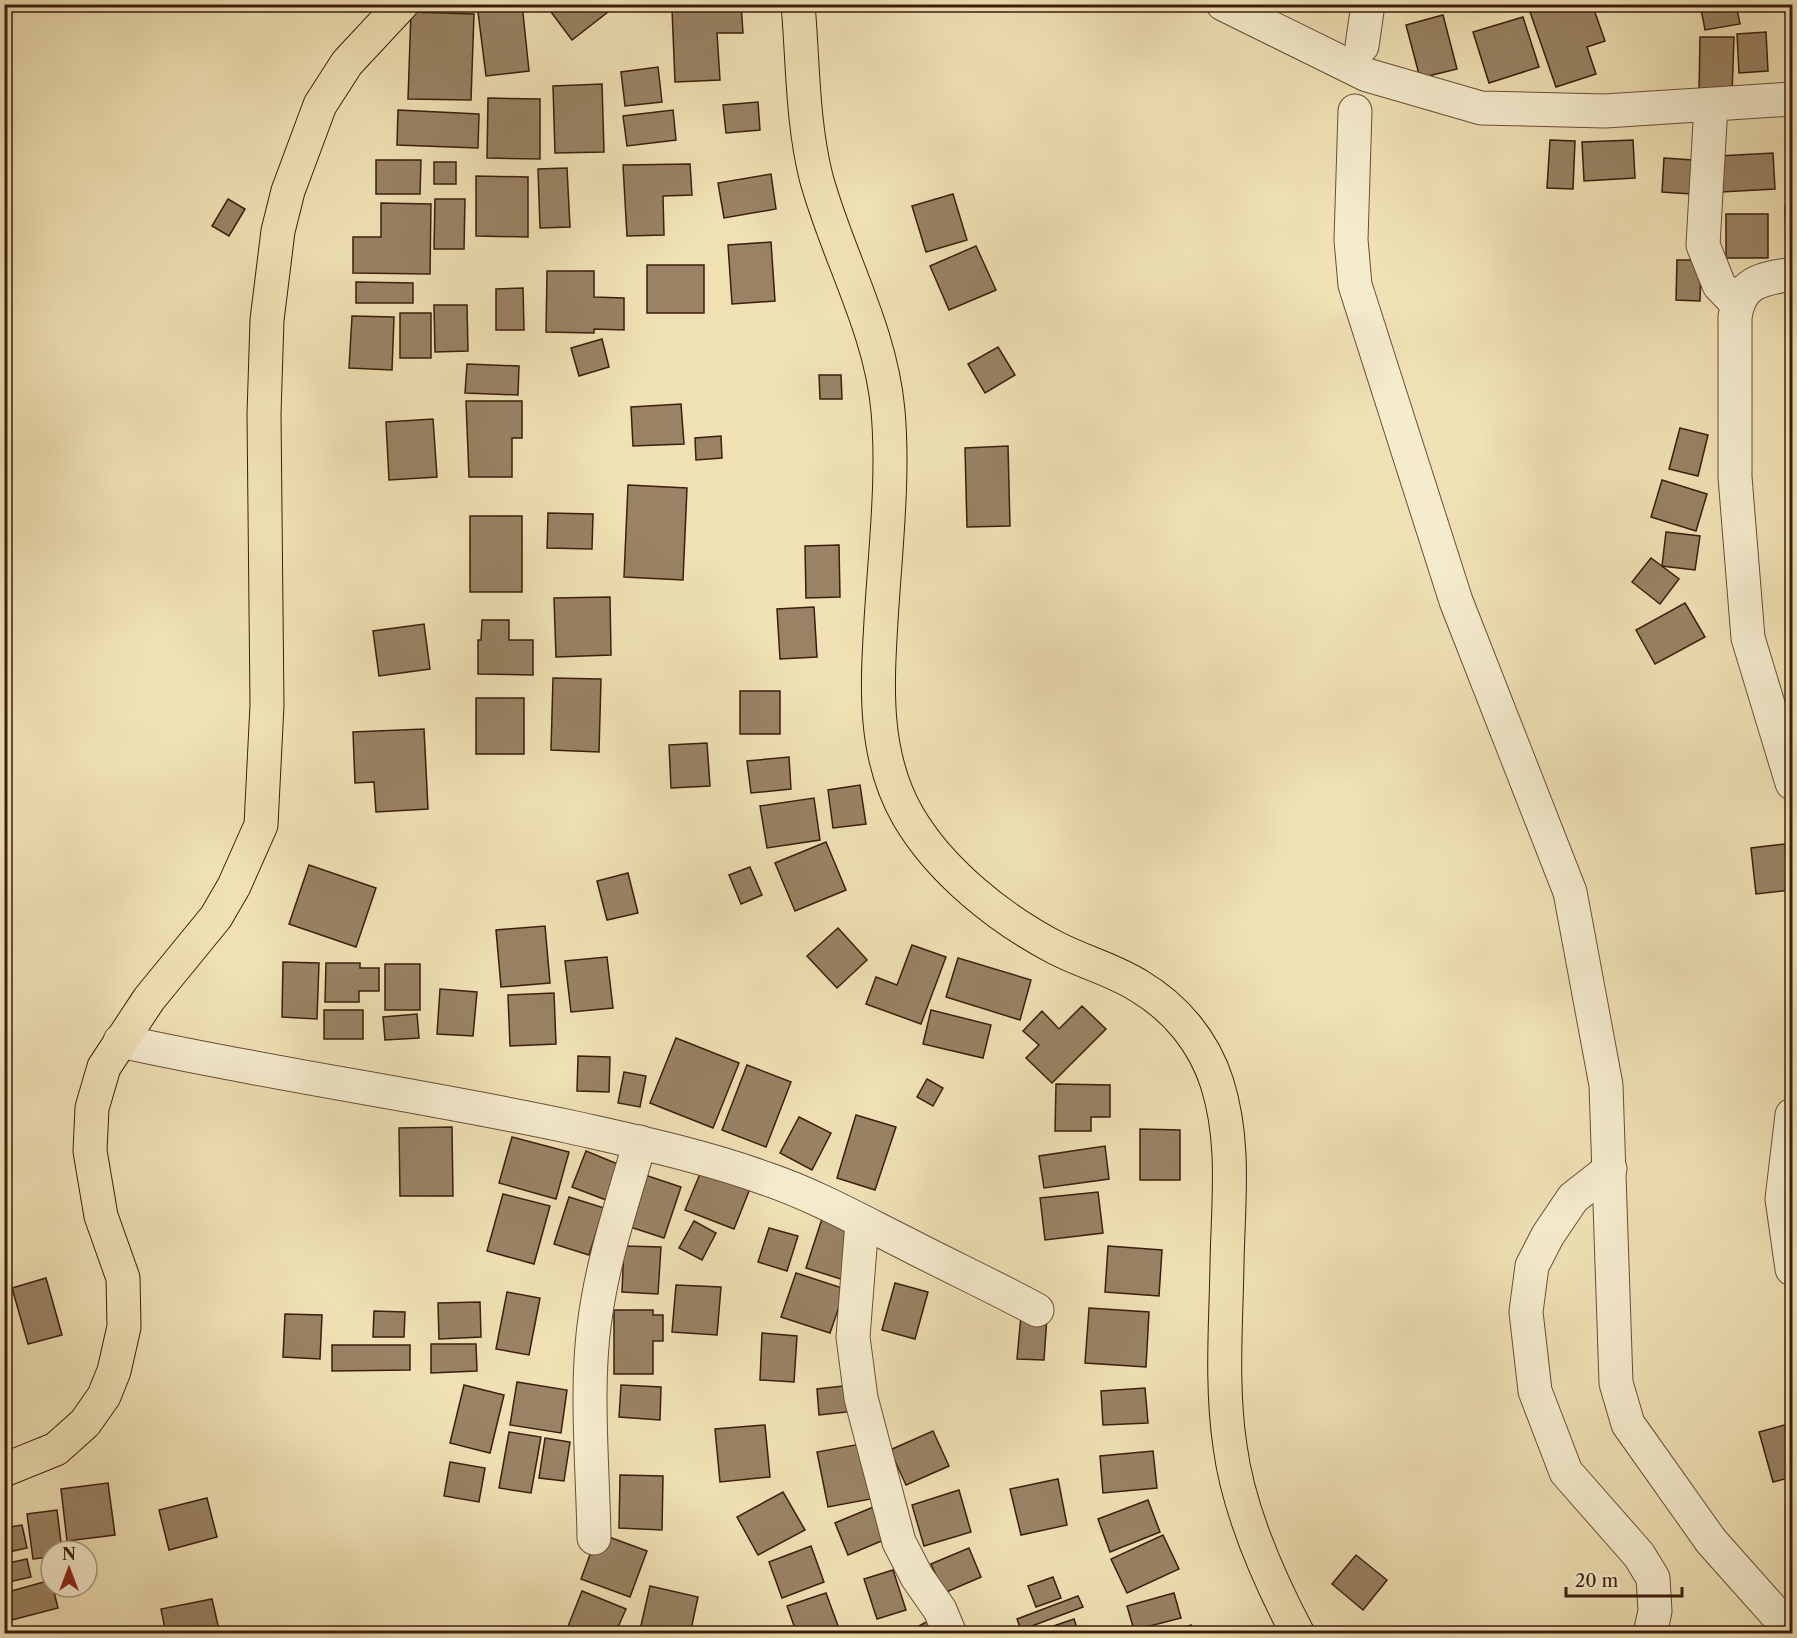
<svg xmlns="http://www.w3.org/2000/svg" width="1797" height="1638" viewBox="0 0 1797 1638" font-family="'Libre Caslon Text',serif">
<rect width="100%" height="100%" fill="#efe1b4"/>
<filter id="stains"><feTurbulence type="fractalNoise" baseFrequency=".00333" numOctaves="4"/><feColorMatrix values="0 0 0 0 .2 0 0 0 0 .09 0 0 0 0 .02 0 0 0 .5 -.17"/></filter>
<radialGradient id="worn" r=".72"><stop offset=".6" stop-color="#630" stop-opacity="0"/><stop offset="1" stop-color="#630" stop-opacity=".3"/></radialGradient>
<!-- building -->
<g fill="#998364" stroke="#3c1e0d" stroke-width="1.5">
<polygon points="477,4 522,4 529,71 486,76"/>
<polygon points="545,4 610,4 613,8 572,40"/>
<polygon points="678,4 741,4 743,33 717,33 720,80 675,82 672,9 678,8"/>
<polygon points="1543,4 1592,4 1605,41 1587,47 1596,74 1556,87 1529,9"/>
<polygon points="1700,4 1736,4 1740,24 1705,30"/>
<polygon points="411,12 474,14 471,100 408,99"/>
<polygon points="1443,15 1457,69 1420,78 1406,25"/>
<polygon points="1523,17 1539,67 1489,83 1473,32"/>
<polygon points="1766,32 1768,71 1739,73 1737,34"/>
<polygon points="1700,37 1734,37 1732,94 1699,93"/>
<polygon points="658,67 662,102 625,106 621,72"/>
<polygon points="602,84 604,152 555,153 553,86"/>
<polygon points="488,98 540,99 540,159 487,158"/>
<polygon points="758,102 760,130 726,133 723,105"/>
<polygon points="398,110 479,114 478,148 397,145"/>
<polygon points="673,110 676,140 627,146 623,116"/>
<polygon points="1550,140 1575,141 1573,189 1547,188"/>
<polygon points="1633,140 1635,178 1584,181 1582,142"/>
<polygon points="1773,153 1775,189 1721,192 1719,156"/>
<polygon points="1664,158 1693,160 1691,194 1662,192"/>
<polygon points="376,160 421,160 420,194 376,194"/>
<rect x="434" y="162" width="22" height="22"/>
<polygon points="690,164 692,195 663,196 664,235 627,236 623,165"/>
<polygon points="567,168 570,227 540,228 538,169"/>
<polygon points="771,174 776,209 724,218 718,183"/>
<polygon points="476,176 528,177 528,237 476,236"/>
<polygon points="953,194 967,240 926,252 912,206"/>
<polygon points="228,199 245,209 229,236 212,226"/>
<polygon points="435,199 465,199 464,249 434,249"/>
<polygon points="381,203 431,204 430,274 353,273 353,237 381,237"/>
<polygon points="1792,206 1792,240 1786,240 1785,207"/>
<rect x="1726" y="214" width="42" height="44"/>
<polygon points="771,242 775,301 732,304 728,245"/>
<polygon points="976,246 996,290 949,310 930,266"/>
<polygon points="1677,260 1701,260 1700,301 1676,300"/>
<rect x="647" y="265" width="57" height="48"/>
<polygon points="547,271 594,271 594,297 624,298 624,330 594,329 594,333 546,332"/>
<polygon points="356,282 413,283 413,303 356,303"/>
<polygon points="523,288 524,330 496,330 496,289"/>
<polygon points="434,305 467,305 468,351 435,352"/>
<rect x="400" y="313" width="31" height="45"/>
<polygon points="352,316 394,317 392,370 349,368"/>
<polygon points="602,339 609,367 579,376 571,348"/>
<polygon points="998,347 1015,375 985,393 968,364"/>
<polygon points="467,364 519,366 518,395 465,393"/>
<polygon points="819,375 841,375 842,399 820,399"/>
<polygon points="466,401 522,401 522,438 512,438 512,477 469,477"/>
<polygon points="681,404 684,444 633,446 631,407"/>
<polygon points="433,419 437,477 389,480 386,422"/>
<polygon points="1680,428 1708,435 1698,476 1669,469"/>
<polygon points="721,436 722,458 696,460 695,438"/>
<polygon points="1008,446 1010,526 967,527 965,448"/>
<polygon points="1662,480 1707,494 1696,531 1651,517"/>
<polygon points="628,485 687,488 683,580 624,577"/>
<polygon points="548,513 593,514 592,549 547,548"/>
<rect x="470" y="516" width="52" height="76"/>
<polygon points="1666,532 1700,536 1695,570 1662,566"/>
<polygon points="839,545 840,597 806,598 805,546"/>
<polygon points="1651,558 1679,579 1660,604 1632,582"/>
<polygon points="610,597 611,655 556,657 554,598"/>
<polygon points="1685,603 1705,637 1655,664 1636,630"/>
<polygon points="814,607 817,657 780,659 777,609"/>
<polygon points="482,620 509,620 509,640 533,640 533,675 478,674 478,640 481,640"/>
<polygon points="424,624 430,669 379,676 373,631"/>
<polygon points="553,678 601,679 599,752 551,750"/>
<rect x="740" y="691" width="40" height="43"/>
<rect x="476" y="698" width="48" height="56"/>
<polygon points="424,729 428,809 376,812 374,782 355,783 353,732"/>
<polygon points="707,743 710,786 671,788 669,745"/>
<polygon points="789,757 791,789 751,793 747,761"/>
<polygon points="860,785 866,824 833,828 828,790"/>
<polygon points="814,798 820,840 767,848 760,806"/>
<polygon points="826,842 846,890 795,911 775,863"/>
<polygon points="1785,844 1790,890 1756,894 1751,848"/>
<polygon points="309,865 376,888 356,947 289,924"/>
<polygon points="750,867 762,895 741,904 729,875"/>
<polygon points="628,873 638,913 607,920 597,881"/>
<polygon points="545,926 550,983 501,987 496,930"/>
<polygon points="838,928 867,960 837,988 807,956"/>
<polygon points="912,945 946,957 921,1024 866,1004 876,977 897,985"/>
<polygon points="607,957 613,1008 571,1012 565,961"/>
<polygon points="958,958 1031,980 1020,1020 946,997"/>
<polygon points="283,962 319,963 317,1019 282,1017"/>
<polygon points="326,963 360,963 360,968 379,968 379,991 359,991 359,1002 325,1002"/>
<rect x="385" y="964" width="35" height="46"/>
<polygon points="440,989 477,992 473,1036 437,1034"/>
<polygon points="554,993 556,1044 510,1046 508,995"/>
<polygon points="1082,1006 1106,1029 1052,1083 1026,1058 1039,1045 1023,1031 1042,1011 1059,1029"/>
<rect x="324" y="1010" width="39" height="29"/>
<polygon points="931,1010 991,1025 983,1058 923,1044"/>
<polygon points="417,1014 419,1038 385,1040 383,1017"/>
<polygon points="676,1038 739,1063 713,1128 650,1103"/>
<polygon points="578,1056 610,1057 609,1092 577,1091"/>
<polygon points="747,1065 791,1082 766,1147 722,1130"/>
<polygon points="624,1072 646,1076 640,1107 618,1103"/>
<polygon points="927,1079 943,1088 933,1106 917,1097"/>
<polygon points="1056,1084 1110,1085 1110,1117 1091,1117 1091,1131 1055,1131"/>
<polygon points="856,1115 896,1127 875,1190 837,1178"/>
<polygon points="799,1117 831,1133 812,1170 780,1153"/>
<polygon points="452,1127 453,1196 400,1196 399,1128"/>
<polygon points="1140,1129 1180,1130 1180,1180 1140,1180"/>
<polygon points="512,1137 569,1152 556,1199 499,1183"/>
<polygon points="1105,1146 1109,1179 1044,1188 1039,1156"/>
<polygon points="586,1151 620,1165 606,1200 572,1187"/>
<polygon points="705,1162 753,1181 734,1229 685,1210"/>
<polygon points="642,1174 681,1187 664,1238 624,1225"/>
<polygon points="1098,1192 1103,1233 1045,1240 1040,1198"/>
<polygon points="503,1194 550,1206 534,1264 487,1251"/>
<polygon points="569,1197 604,1208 589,1255 554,1244"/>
<polygon points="822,1219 860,1230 844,1280 806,1268"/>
<polygon points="694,1221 716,1233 702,1260 679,1248"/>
<polygon points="769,1228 798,1236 787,1271 758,1262"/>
<polygon points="624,1246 661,1247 658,1294 622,1292"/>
<polygon points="1108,1246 1162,1250 1159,1296 1105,1292"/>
<polygon points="796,1273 845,1289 830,1333 781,1317"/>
<polygon points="46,1278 62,1335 28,1344 12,1288"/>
<polygon points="895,1283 928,1292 915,1339 882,1330"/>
<polygon points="676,1285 721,1287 717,1335 672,1332"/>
<polygon points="507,1292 540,1298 529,1355 496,1349"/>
<polygon points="480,1302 481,1337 439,1339 438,1303"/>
<polygon points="1089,1308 1149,1312 1146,1367 1085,1363"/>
<polygon points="614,1310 653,1310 653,1315 663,1315 663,1341 653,1341 653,1374 614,1374"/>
<polygon points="374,1311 405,1312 404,1337 373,1337"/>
<polygon points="285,1314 322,1315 320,1359 283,1357"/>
<polygon points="1021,1315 1047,1316 1044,1360 1017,1359"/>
<polygon points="762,1333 797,1336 794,1382 760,1380"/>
<polygon points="431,1344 476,1344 477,1371 431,1373"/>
<polygon points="332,1345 410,1345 410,1370 332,1371"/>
<polygon points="517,1382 567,1390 561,1433 510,1425"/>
<polygon points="464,1385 504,1395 490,1453 450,1443"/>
<polygon points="621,1385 661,1387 660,1420 619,1417"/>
<polygon points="852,1385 855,1411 819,1415 817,1389"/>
<polygon points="1145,1388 1148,1423 1103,1425 1101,1391"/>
<polygon points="1792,1423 1792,1477 1773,1482 1759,1432"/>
<polygon points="765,1425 770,1477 720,1482 715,1429"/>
<polygon points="933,1431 949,1466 906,1485 890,1450"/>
<polygon points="509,1432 541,1437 531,1493 499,1488"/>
<polygon points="545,1438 570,1442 564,1481 539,1478"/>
<polygon points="866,1443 876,1498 828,1507 817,1452"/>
<polygon points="1153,1451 1157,1488 1103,1493 1100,1456"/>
<polygon points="450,1462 485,1468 479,1502 444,1496"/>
<polygon points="620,1475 663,1476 662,1530 619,1528"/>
<polygon points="1058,1479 1067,1525 1021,1535 1010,1489"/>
<polygon points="108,1483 115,1535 67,1541 61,1489"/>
<polygon points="959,1490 971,1532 924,1546 912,1505"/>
<polygon points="783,1492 805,1530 758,1555 737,1517"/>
<polygon points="207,1498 217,1537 169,1550 159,1510"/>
<polygon points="1148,1500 1160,1532 1110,1552 1098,1519"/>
<polygon points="878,1505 891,1537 848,1555 835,1523"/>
<polygon points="57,1510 62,1551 51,1551 51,1557 33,1559 27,1514"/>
<polygon points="22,1525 27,1548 4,1553 4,1528"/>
<polygon points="598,1533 647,1551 630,1597 581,1579"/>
<polygon points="1163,1535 1179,1569 1127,1593 1111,1559"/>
<polygon points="811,1546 824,1582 782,1598 769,1562"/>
<polygon points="969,1548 981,1577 944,1593 931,1564"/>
<polygon points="1356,1555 1387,1580 1363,1610 1332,1584"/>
<polygon points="27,1559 31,1577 4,1583 4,1564"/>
<polygon points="893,1570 906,1610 877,1619 864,1579"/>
<polygon points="1053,1577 1061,1598 1036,1607 1028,1586"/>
<polygon points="51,1580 58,1608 4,1622 4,1593"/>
<polygon points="650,1586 698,1597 690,1634 639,1634"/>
<polygon points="582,1591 626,1609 615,1634 565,1634"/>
<polygon points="826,1593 841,1634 797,1634 787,1606"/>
<polygon points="1174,1593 1181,1618 1134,1630 1127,1606"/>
<polygon points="1078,1596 1083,1607 1021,1630 1017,1619"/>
<polygon points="212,1599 220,1634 166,1634 161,1609"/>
<polygon points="1074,1619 1079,1634 1036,1632"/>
<polygon points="930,1620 938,1634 904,1634"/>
<polygon points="1191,1625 1194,1634 1168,1634"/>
</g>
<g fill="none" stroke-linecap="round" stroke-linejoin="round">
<!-- minor casing -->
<g stroke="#694f37" stroke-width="35">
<g id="minor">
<polyline points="1223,4 1367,75 1481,108 1605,111 1792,99"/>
<polyline points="1362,46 1368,4"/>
<polyline points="1711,105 1703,245 1719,285 1737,304"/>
<polyline points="1355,111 1351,240 1355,285 1456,601 1570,892 1606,1085 1616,1383 1628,1424 1711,1541 1792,1632"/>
<path d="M 1792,274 C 1761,279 1740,282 1735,317 L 1735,477 L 1748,638 L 1792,783"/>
<path d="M 120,1041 C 269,1074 421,1095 571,1127 C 637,1142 704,1156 767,1179 C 814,1195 859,1220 903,1242 C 947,1265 993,1286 1037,1310"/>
<polyline points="1792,1115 1782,1199 1792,1269"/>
<polyline points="1610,1169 1573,1198 1548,1235 1532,1266 1526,1312 1535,1391 1566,1472 1639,1555 1653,1578 1655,1611 1650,1634"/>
<polyline points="862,1222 853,1337 861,1398 899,1542 917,1577 940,1610 950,1634"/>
<path d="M 594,1538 C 593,1470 585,1386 595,1319 C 603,1259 623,1201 640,1142"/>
</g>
</g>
<!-- trunk casing -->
<g stroke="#3c1e0d" stroke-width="35">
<g id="trunk">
<path d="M 798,4 C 803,61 802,121 816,177 C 837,255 881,329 888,411 C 894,477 885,554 881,621 C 877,688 873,755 908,816 C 940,871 1000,919 1056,948 C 1083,962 1114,970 1139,986 C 1176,1008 1204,1042 1217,1083 C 1236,1143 1228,1203 1227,1264 C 1226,1324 1221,1386 1230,1446 C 1238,1508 1269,1579 1298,1634"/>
<polyline points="4,1470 56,1449 85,1423 104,1396 114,1371 124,1327 123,1278 101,1216 90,1151 92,1108 104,1067 149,999 216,917 234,886 261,825 267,705 264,414 267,320 278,231 288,191 320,105 347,63 402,4"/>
</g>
</g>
<!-- minor -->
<use href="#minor" stroke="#f5ecce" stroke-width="33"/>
<!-- trunk -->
<use href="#trunk" stroke="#efe1b4" stroke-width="33"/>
</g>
<!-- margin -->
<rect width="1797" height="1638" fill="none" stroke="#efe1b4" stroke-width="24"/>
<rect x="6" y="6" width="1785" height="1626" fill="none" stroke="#3c1e0d" stroke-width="3"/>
<rect x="12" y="12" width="1773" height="1614" fill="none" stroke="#3c1e0d" stroke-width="1.5"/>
<!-- north arrow -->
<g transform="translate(69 1569)"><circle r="28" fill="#f5ecce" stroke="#ab9a81" stroke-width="1.5"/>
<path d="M0-4.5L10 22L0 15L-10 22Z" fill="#8f2418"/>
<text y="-9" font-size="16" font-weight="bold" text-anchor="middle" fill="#3c1e0d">N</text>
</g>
<!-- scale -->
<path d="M1566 1587v9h116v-9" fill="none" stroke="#3c1e0d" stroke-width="3"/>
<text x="1575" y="1587" font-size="18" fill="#3c1e0d" stroke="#f5ecce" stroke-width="4.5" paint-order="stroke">20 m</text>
<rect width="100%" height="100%" filter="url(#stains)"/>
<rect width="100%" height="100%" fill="url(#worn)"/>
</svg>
